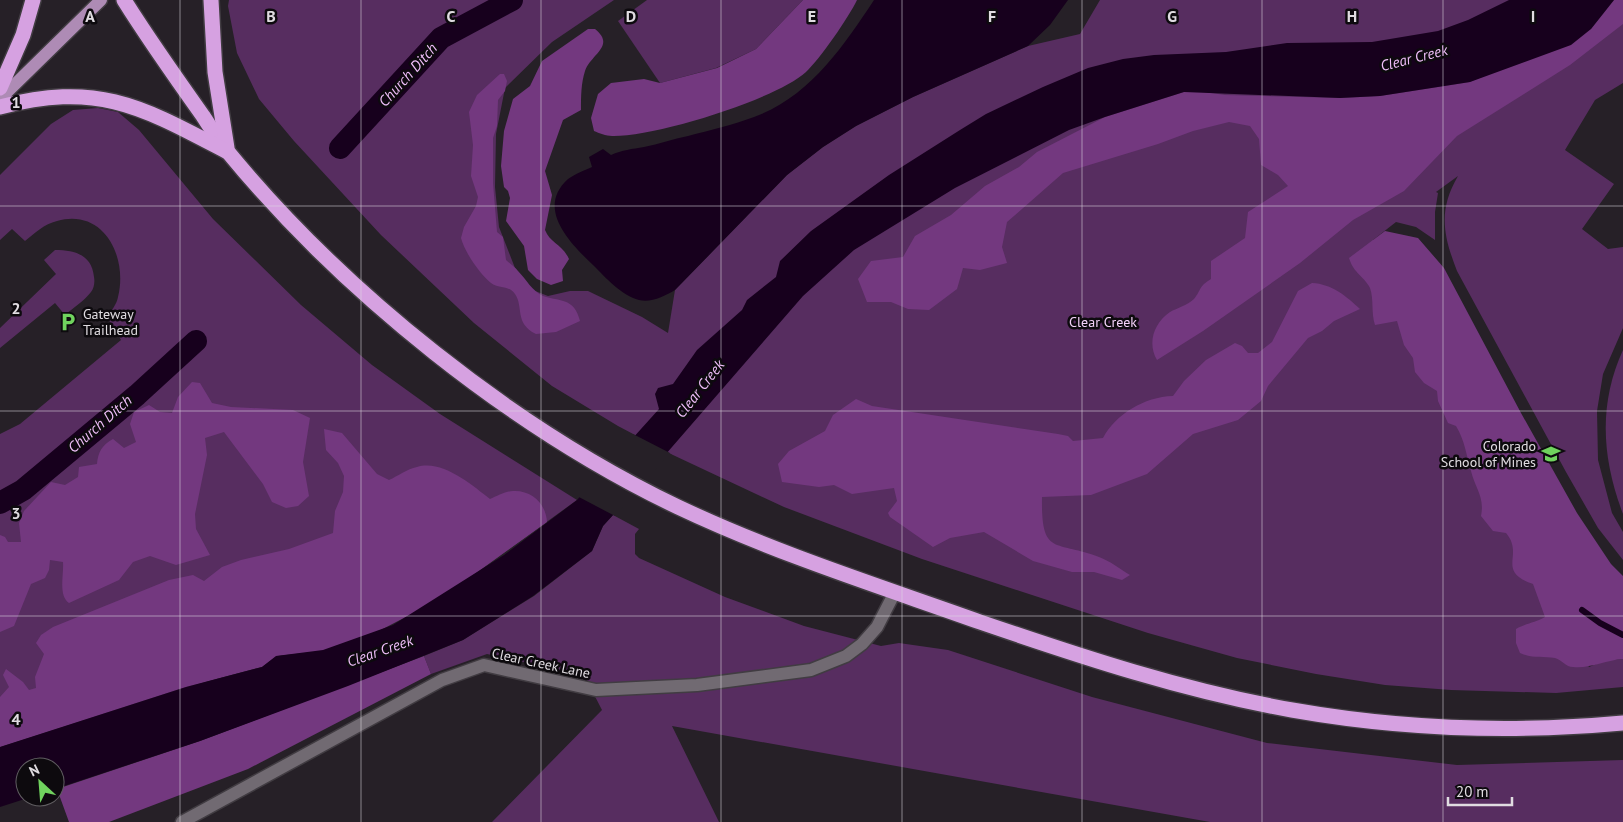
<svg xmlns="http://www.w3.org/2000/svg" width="1623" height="822" viewBox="0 0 1623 822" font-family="'PT Sans',sans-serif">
<rect width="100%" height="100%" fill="#262027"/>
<!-- green -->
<g fill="#572d60">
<path d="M 229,0 L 614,0 L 552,42 L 505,88 L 496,134 L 495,187 L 499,227 L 515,268 L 530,289 L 548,296 L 570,291 L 588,291 L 642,317 L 668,333 L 675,290 L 787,175 L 823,147 L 856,126 L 913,97 L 1028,46 L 1080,34 L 1100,0 L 1623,0 L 1623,83 L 1595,100 L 1565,150 L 1614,184 L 1582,229 L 1608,249 L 1623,247 L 1623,328 L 1603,374 L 1597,411 L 1598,460 L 1612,513 L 1623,532 L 1623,560 L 1598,528 L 1566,472 L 1457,271 C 1443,235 1438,210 1458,176 L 1436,192 L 1438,193 L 1435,212 L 1435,240 L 1416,227 L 1396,222 L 1373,240 L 1589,667 L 1606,660 L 1623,659 L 1623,687 L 1556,693 L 1451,690 L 1385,685 L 1316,674 L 1237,658 L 1148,633 L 922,559 L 784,507 L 673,455 L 618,426 L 552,386 L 474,323 L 381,235 L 294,141 L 259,99 L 237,53 L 228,6 Z"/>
<polygon points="647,0 803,0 756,49 716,68 660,83 618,21"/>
<path d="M 98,108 L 118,112 L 139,130 L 213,219 L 301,305 L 372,365 L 440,414 L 577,500 L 469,578 L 296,652 L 277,656 L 240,671 L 0,747 L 0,434 L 20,424 L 121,340 L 107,317 C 111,311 117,304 118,297 C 128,257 104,208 57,221 C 44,224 35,233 25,241 L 12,229 L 0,240 L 0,175 L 51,124 L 73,110 Z"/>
<path d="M 55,250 C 75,250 92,255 94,277 C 95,282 94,288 91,292 C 84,301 73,308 65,315 L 55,303 L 0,348 L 0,328 L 56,274 L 44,260 Z"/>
<path d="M 1623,350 L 1623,514 C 1602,459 1598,404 1623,350 Z"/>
<polygon points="613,515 639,529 635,534 635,554 639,558 725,597 804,626 881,646 899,643 948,650 1092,697 1267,743 1457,765 1623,760 1623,822 1210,822 672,726 719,822 492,822 602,710 584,675 487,654 431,674 424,656 463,640 534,596 592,551 603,526"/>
</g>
<!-- forest -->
<g fill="#73387f">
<path d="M 803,0 L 857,0 C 849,17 820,59 806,72 C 775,100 654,137 612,136 C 606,136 599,133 594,131 L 591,118 L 598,94 L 611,83 L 644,79 L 660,83 L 717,68 L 756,49 Z"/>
<path d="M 1614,0 L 1623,0 L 1623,24 L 1570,65 L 1457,136 L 1404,191 L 1353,220 L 1300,263 L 1203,331 L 1157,360 C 1147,343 1154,323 1170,312 C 1177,308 1188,305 1194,299 C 1202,289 1198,287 1211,279 L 1211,261 L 1245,238 L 1248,212 L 1288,186 L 1278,175 L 1261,165 L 1259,139 L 1250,126 L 1229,122 L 1193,131 L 1158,144 L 1063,173 L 1007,222 L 1002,247 L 1007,263 L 980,270 L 963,268 L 957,289 L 929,310 L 908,309 L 891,302 L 867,302 L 858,279 L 871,261 L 903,257 L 915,236 L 951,215 L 985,186 L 1019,167 L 1037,152 L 1105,117 L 1190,90 L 1225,95 L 1340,98 L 1380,96 L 1470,82 L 1591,29 Z"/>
<path d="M 588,29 L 595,29 C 616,46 591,54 585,71 C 581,84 581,96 581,110 L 563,120 L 545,171 L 552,195 L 545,230 C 550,243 562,244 569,259 L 562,270 L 563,281 L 551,285 L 537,279 L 528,270 L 524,246 L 506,221 L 510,198 L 508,191 L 504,187 L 501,166 L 504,131 L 513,99 L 530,86 L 542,61 Z"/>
<path d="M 500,74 L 504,74 L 507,81 L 505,91 L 498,100 L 497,126 L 493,138 L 493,183 L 497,232 L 503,237 L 506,260 C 510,264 515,267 518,271 C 526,279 532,291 543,296 C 560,302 574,297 580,321 L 556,332 L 536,334 C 514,323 524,307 515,294 C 509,285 499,289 491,283 C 480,274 465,253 461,238 L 464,227 L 476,206 L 478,197 L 471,176 L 473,145 L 469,112 L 477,95 Z"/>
<path d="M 1385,231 L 1418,238 L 1444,268 L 1521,413 L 1577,513 L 1611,564 L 1623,576 L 1623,659 C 1606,660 1589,669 1573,667 C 1566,667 1562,660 1555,658 C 1543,656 1533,659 1520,653 L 1516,643 L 1516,629 C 1526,623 1535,623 1545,617 L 1533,584 C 1495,571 1525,555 1506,533 L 1493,531 L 1481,516 C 1485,497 1475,488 1471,471 C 1466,454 1465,441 1456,426 L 1448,423 L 1438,401 L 1437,391 L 1424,383 L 1415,372 L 1413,358 L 1404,345 L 1397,321 L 1375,325 C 1371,313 1374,299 1370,288 C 1364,276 1354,274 1349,258 Z"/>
<path d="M 1312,283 C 1332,284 1346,296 1360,309 L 1334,321 L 1322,331 L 1308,338 L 1268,386 L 1261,401 L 1238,420 L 1193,434 L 1147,474 L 1091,495 L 1042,497 C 1041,557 1055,540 1099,557 C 1110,561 1120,569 1130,575 L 1122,580 L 1094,572 L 1072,572 L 1033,561 L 984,532 L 950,538 L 933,547 L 890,517 L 888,513 L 897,501 L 894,488 L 852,494 L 834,485 L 819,487 L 782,482 L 778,464 L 789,451 L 825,431 L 833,415 L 856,399 L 872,406 L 1058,434 L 1068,436 L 1073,441 L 1103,438 C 1116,414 1144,397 1173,396 L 1184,381 L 1206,360 L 1235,343 L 1242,346 L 1248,353 L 1258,353 L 1272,342 L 1298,291 Z"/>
<path d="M 192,382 L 200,383 L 212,403 L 231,407 L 293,410 L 310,418 L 303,462 L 309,496 L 298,506 L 286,508 L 272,502 L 263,484 L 224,432 L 205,438 L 207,455 L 195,514 L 196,529 L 210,555 L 176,565 L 150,556 L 133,562 L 119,580 L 69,603 C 58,595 64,575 63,562 L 50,560 L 49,570 L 45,578 L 31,584 L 14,626 L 0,632 L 0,535 L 5,537 L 8,542 L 21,542 L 19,523 L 24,511 L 51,482 L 65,485 L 78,477 L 79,467 L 97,464 C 98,452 102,445 113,439 L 124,448 L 136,442 L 130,424 L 134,412 L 149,405 L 160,412 L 172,413 L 178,397 Z"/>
<path d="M 324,429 L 342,433 L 377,474 L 389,480 C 398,476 407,469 417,467 C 442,459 472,485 490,499 C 497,496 506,491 513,491 C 532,490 546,504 547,522 L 469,578 L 421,609 L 377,632 L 323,651 L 277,656 L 262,667 L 186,687 L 0,747 L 0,697 L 9,687 L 3,675 L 6,669 L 23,682 L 29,690 L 36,688 L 35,677 L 44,654 L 36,643 L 41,635 L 53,627 L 169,580 L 193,575 L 204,581 L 222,567 L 241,560 L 289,549 L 333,533 L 335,511 L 343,492 L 344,476 L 338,463 L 326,450 Z"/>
<polygon points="424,656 431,674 248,769 109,822 69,822 57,789 200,741"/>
</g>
<!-- water -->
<g fill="#17001d">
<path d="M 874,0 L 1068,0 L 1050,25 L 1028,46 L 913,97 L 856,126 L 823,147 L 787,175 L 675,290 C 665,296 651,303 639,300 C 622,296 605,277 593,265 C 571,244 535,209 568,179 C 575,174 585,170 592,167 L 589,157 L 603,149 L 611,155 C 622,150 632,149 644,147 C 659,144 673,139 688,136 C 710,130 733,125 754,117 C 809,97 843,47 874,0 Z"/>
<polygon points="1509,0 1614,0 1591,29 1571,45 1470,82 1380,96 1340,98 1184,92 1105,117 1069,130 955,188 854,250 803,296 613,515 603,526 592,551 533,596 463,640 348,686 200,741 55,789 55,767 25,767 25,797 31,797 0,807 0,747 186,687 262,667 276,656 323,650 393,625 504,555 577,500 659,409 655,394 658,388 673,384 697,350 742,310 747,300 776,277 780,261 811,231 889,175 960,130 986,114 1043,87 1088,68 1123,59 1154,55 1226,52 1287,43 1372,42 1438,31 1468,20"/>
</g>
<!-- pier -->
<polygon fill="#262027" points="633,434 670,453 615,516 577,496"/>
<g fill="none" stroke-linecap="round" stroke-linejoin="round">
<!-- stream -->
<polyline stroke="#17001d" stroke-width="6" points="1582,610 1600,623 1623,635"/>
<!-- canal -->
<g stroke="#17001d" stroke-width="22">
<polyline points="340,148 441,38 512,0"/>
<polyline points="0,503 23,490 137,395 196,341"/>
</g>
<!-- minor casing -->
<g stroke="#413c42" stroke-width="15">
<polyline id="minor" points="182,822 442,680 484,665 596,690 697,685 811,670 846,656 862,644 877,627 895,592"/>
</g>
<!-- major casing -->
<g stroke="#413c42" stroke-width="15">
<polyline id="major" points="0,99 101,0"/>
</g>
<!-- highway casing -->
<g stroke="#413c42" stroke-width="18">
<g id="highway">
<path d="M 124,0 C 149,40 176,78 203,116 C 211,128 218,141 228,152 C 344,293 513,428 678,507 C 775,553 879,586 980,622 C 1082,657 1185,691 1292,710 C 1400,729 1514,733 1623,723"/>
<polyline points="211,0 215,72 227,148"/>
<polyline points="0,88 23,35 33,0"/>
<path d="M 0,107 C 98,81 142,107 226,151"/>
</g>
</g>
<!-- minor -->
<use href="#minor" stroke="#716a72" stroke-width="12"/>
<!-- major -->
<use href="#major" stroke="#ae8bb5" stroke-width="12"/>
<!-- highway -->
<use href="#highway" stroke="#d6a1e1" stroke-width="15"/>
</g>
<!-- grid -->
<path fill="none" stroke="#e0dce1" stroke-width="1" stroke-opacity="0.55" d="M 180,0 L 180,822M 361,0 L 361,822M 541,0 L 541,822M 721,0 L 721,822M 902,0 L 902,822M 1082,0 L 1082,822M 1262,0 L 1262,822M 1443,0 L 1443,822M 0,206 L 1623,206M 0,411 L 1623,411M 0,616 L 1623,616"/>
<!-- icons -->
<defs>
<g id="parking-bare" transform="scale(1.5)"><path d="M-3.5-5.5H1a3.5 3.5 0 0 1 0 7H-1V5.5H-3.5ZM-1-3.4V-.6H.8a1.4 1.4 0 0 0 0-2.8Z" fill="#70d35e" stroke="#0d0a0e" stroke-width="2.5" paint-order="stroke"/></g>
<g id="university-bare" transform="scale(1.5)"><path d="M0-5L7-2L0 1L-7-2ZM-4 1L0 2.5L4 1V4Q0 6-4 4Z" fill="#70d35e" stroke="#0d0a0e" stroke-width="2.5" paint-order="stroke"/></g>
</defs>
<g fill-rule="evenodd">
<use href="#parking-bare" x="68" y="322"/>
<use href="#university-bare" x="1551" y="454"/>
</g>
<g text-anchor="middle" stroke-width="5" stroke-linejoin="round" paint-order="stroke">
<!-- poi labels -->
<g font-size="14" fill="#e0dce1" stroke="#0d0a0e" text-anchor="start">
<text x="83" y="319">Gateway<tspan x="83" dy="16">Trailhead</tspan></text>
<text x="1536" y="451" text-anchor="end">Colorado<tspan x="1536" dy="16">School of Mines</tspan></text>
</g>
<!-- park labels -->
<g font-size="14" fill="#f3d2f9" stroke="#0d0a0e">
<text x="1103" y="327">Clear Creek</text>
</g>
<!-- street labels -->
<g font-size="14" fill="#e0dce1" stroke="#0d0a0e">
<text transform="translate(541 663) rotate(12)" y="5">Clear Creek Lane</text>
</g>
<!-- water labels -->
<g font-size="15" font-style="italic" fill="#efbef9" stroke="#0d0a0e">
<text transform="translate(1414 58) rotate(-14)" y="5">Clear Creek</text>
<text transform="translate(408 75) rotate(-48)" y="5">Church Ditch</text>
<text transform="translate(700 389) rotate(-52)" y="5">Clear Creek</text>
<text transform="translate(100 424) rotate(-41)" y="5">Church Ditch</text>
<text transform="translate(380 651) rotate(-19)" y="5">Clear Creek</text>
</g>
</g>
<g font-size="16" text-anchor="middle" font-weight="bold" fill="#e0dce1" stroke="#0d0a0e" stroke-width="5" stroke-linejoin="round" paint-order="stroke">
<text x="90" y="22">A</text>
<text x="271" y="22">B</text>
<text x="451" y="22">C</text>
<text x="631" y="22">D</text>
<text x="812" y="22">E</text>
<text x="992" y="22">F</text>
<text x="1172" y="22">G</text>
<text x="1352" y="22">H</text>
<text x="1533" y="22">I</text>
<text x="16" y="108">1</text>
<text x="16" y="314">2</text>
<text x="16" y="519">3</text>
<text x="16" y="725">4</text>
</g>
<!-- north arrow -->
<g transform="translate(40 782) rotate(334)"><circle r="24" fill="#0d0a0e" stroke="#615e62"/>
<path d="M0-4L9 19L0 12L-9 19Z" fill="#70d35e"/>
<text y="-8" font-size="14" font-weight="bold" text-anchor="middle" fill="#e0dce1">N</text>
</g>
<!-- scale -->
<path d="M1448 797v8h64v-8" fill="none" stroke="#e0dce1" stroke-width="2.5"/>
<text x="1456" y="797" font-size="15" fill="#e0dce1" stroke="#0d0a0e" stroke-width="4" paint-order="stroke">20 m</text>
</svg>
